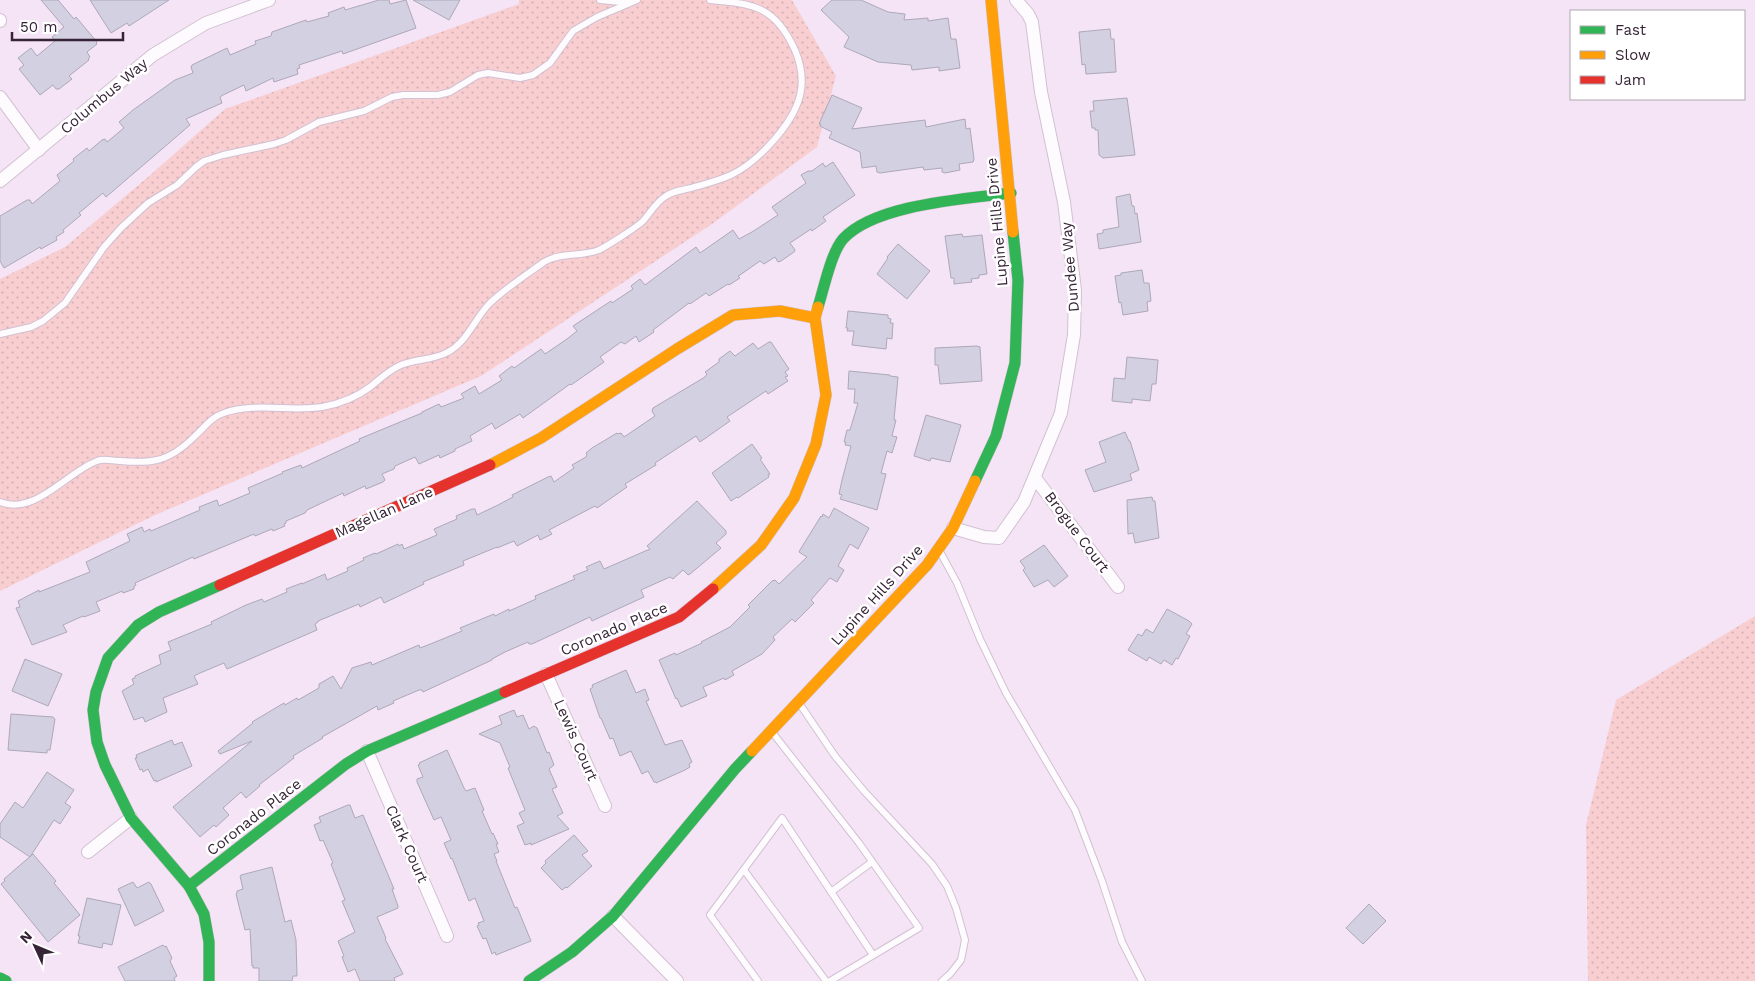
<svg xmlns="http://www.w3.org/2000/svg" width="1755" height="981" viewBox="0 0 1755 981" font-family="'Work Sans',sans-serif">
<defs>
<pattern id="green-dots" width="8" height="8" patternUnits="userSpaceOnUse" patternTransform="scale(1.25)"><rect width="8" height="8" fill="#f8ced1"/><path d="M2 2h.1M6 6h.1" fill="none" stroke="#d5b1b4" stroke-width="1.8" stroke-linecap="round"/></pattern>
</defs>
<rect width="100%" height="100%" fill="#f5e4f5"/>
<!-- green -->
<g fill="url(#green-dots)">
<polygon points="519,0 792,0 836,76 817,147 712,224 481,376 155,515 0,591 0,279 65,247 148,177 225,109 519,4"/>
<polygon points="1755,616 1755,981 1588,981 1586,825 1616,700"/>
</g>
<!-- building -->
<g fill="#d3d0e2" stroke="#aca8ba">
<polygon points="41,0 58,0 74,19 76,17 97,42 96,43 97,44 87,52 90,57 88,59 89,60 69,76 72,79 59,89 56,89 53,85 40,95 19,69 24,65 18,58 31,48 37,56 55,41 52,37 64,27"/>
<polygon points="90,0 169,0 129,26 127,23 111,33"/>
<polygon points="379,0 389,0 390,4 406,0 416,28 343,54 342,51 299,65 300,68 297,69 298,74 274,82 273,78 246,91 244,85 223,95 220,97 222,103 186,119 190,125 106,197 103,193 79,213 81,215 63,230 64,232 56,237 57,240 41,249 40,247 4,268 0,261 0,216 27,200 30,200 32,204 60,181 57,175 74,161 73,159 87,148 89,151 102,140 105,139 107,142 124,128 119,122 133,110 175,80 193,73 191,67 192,65 227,48 230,55 256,44 255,41 271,36 272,32 306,20 307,22 329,16 328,13 344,7 345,10"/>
<polygon points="413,0 460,0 449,20"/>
<polygon points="832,0 861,0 888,12 905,14 904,20 928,18 928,21 948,18 951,39 956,39 960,68 939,71 939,67 912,70 911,65 878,62 844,47 849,37 821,10"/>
<polygon points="1110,29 1111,39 1114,39 1116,72 1086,74 1085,64 1082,65 1079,32"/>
<polygon points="832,95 862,108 852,129 925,120 926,127 965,119 966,129 970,128 974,159 973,162 959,164 960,170 945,173 942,172 942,168 924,170 923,167 880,173 877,172 876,166 862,168 860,152 829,138 832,132 820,126 821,124 819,124"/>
<polygon points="1127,98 1135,155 1103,158 1099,155 1098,130 1095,130 1095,128 1092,128 1090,111 1094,111 1093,101"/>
<polygon points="833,162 855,195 823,217 826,221 812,231 811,229 790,243 795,250 794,252 781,261 778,262 775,257 764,264 760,261 740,275 738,276 740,278 729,285 728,284 709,296 706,293 690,304 689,303 653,330 654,332 639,342 636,336 625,344 621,342 600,357 604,362 571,385 570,384 523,418 520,414 495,429 492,423 470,436 472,441 455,449 455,451 440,458 439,455 419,464 415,457 395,466 394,469 382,474 385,480 383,482 366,489 365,486 344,496 343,493 307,510 305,513 286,521 286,523 284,524 285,526 273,531 272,529 255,536 254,534 194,559 193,557 135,583 136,585 134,586 134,589 123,593 122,591 120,592 96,602 100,611 84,617 83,616 63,625 67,632 32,645 16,608 20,607 18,601 39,590 39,592 90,572 86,562 130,541 127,534 142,527 144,532 150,529 151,531 200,510 199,507 217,500 219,506 250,493 248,488 283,473 282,472 301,465 302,468 360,441 359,439 422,413 422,412 439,404 441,407 464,398 461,394 475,386 479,394 502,380 499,376 512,366 514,368 541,349 545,354 567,339 577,331 573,326 611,301 612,303 633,289 631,286 640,279 645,285 696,247 700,253 733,230 739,239 752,232 778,215 772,207 806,183 801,175 808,171 812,171 823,163 825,167"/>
<polygon points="1130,194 1132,206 1134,206 1135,214 1137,213 1141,242 1099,249 1097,234 1103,233 1103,230 1119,227 1116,197"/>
<polygon points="962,234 963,237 982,235 987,274 979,275 979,278 971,279 972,282 954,284 954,278 951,278 945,236"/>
<polygon points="898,244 930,271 907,299 877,274 888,258 887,257"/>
<polygon points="1142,270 1144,283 1149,283 1151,301 1147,302 1148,311 1123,315 1121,302 1119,303 1115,276 1121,275 1121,273"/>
<polygon points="848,311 888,315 888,318 891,319 890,323 893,323 892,339 887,338 886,349 852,345 854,331 847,331 848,328 846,328"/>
<polygon points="769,342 771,342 789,369 785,372 788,376 785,377 788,381 768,394 766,391 727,417 730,421 700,442 696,436 655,463 656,465 625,484 627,487 597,508 595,506 549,530 552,534 540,540 538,535 517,546 514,541 497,548 497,547 463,561 464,565 423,582 424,584 384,603 381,597 360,607 359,604 318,621 318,622 315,624 317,630 227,669 224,663 200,673 194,676 198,684 163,698 167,712 145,722 143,717 134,720 122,691 134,684 132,679 135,678 135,676 161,664 159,655 171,650 168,642 212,624 211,622 246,605 262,599 264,602 287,592 286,589 302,583 302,584 325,574 327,580 348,571 347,568 362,561 364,560 363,558 375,553 376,554 398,544 399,546 402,544 404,549 437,535 434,529 457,519 456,516 472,509 475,509 477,515 498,505 513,497 512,495 548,477 551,476 554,482 574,468 572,465 586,457 587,455 586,453 592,448 617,433 618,434 621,433 624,437 655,416 652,411 653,408 705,377 707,374 705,372 719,362 719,359 730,351 735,356 753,343 758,349"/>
<polygon points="977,346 980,347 982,381 940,384 938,365 935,365 935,348"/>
<polygon points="1127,357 1158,360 1156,384 1152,384 1150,401 1132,399 1132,403 1112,401 1114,378 1125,379"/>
<polygon points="849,371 890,375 890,376 898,377 894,420 896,420 892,436 897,437 892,453 887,451 881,473 886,474 877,510 840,499 842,495 839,494 842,480 851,446 845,445 846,442 844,442 847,430 850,430 858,403 854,403 855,389 848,389"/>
<polygon points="926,415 961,425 950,462 931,458 930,461 914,456"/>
<polygon points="1125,432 1129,441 1130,441 1139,470 1130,474 1132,480 1094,492 1085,470 1106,462 1099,442"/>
<polygon points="752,444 762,458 760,459 770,474 768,475 769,477 738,498 737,497 731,501 712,473"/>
<polygon points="1152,497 1153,501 1155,501 1159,538 1135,543 1133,533 1128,534 1127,500"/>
<polygon points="697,501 726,531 726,534 716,543 721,548 690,574 688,575 683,570 673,579 670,577 641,590 644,597 607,614 592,621 590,617 532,644 529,644 528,642 505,652 492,659 492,660 423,692 422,690 419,690 393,701 394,703 378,710 377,706 322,737 323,738 293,756 294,758 259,785 260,786 246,798 241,792 223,808 229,815 216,827 214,825 200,837 173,807 252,741 220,754 218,751 253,723 252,722 284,703 285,705 297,698 298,700 319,688 319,684 333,676 341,689 352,668 371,662 372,665 419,645 420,648 433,643 462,631 460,628 494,614 495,616 509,609 509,611 536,599 535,596 575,579 573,576 588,570 586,567 600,561 604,569 650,549 647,546"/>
<polygon points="834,508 869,528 858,549 850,544 838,566 844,570 837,582 830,578 811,600 814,603 795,622 792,619 773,637 775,640 762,654 732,671 734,675 725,680 724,678 703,687 707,696 681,707 677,698 676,699 659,660 675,653 676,655 702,643 701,642 730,627 750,607 748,605 772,581 775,580 779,584 807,557 799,552 800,550 821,516 822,517 823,514 829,518"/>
<polygon points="1044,545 1068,576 1054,587 1048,580 1034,587 1023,570 1025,568 1020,561"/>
<polygon points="1167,609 1189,621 1192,624 1186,634 1190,636 1178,659 1176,658 1172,665 1164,660 1161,664 1149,657 1147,661 1128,650 1138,634 1142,636 1146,629 1153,633"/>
<polygon points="25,659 62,674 48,706 12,691"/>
<polygon points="626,670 636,693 645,689 649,700 646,701 665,745 682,740 692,762 689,764 690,767 685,770 656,783 656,782 654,782 648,771 642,774 631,751 620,756 613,738 610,739 601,718 600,718 590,689 593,687 592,685"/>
<polygon points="514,710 517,717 523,715 529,729 534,726 537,728 547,753 549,752 554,765 549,769 557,787 552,789 563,813 557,816 569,829 531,845 531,843 525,845 517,826 524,823 519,813 525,810 508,768 510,767 500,743 479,734 502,724 499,716"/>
<polygon points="11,714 53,717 55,719 50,750 47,750 47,753 8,750"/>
<polygon points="172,740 174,745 182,742 192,766 156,782 156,780 154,781 148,769 143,772 142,769 140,770 135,758 137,758 136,755"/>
<polygon points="447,750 464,788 466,791 475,788 484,810 482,811 492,834 493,833 498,844 496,844 499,852 494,854 497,861 496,861 515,908 517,907 531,941 496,955 495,952 492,954 486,938 483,939 477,926 479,925 478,923 484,921 475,898 469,901 452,858 451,859 444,843 451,840 441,817 434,820 417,782 417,779 423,777 418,765 420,764 419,763"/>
<polygon points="47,772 74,790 65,803 71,807 60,824 54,820 30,857 0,837 0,824 15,802 23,808"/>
<polygon points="348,805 350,805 355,818 363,815 394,889 392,889 398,906 398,908 377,917 386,938 385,939 403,974 394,978 395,981 360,981 355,969 348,972 342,957 344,956 338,941 355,932 342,901 345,900 331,864 333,863 323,840 320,841 314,825 321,822 319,817"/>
<polygon points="574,835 588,851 582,855 592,866 567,888 566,887 562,890 541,868 546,863 545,861"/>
<polygon points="33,854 56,881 54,883 80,915 48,942 1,884 5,881 4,879"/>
<polygon points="272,867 285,922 291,920 296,940 297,976 293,976 292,981 259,981 259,968 253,968 253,965 252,966 250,929 245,930 236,894 237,893 237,891 243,889 240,876 241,875"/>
<polygon points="133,882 137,888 149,882 151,884 164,911 135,926 118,889"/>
<polygon points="87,898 121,905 112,945 103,943 102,948 78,943 80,936 78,936"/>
<polygon points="1369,904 1386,921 1363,944 1346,928"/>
<polygon points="163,945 165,947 166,946 172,958 170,961 177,976 174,978 175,981 125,981 118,967"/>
</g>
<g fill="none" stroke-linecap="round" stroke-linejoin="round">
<!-- lane casing -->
<g stroke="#d1c1d1" stroke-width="8">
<g id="lane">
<polyline points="600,0 621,2 627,0"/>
<polyline points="0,334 31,327 43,321 65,303 104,247 121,228 148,203 177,185 196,167 204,161 223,155 274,144 286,140 319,122 364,111 392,97 403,95 438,95 450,92 478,75 488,73 520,78 533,75 550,63 573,31 597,17 637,0"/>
<path d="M 0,502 C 35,516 67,472 97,461 C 104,458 113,461 120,461 C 132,462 145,463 157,460 C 171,457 185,446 195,436 C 205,427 211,417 224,413 C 255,402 290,412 322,407 C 338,404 357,397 370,387 C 380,379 389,370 401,365 C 416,359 434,360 448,352 C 467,342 475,318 490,303 C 506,288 526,275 544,262 C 561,252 581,257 599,250 C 607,246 637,227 643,221 C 651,212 656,202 666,196 C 673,191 683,190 691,188 C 704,184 718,181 731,175 C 758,162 797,121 801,90 C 803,77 800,62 795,50 C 775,6 754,4 710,0"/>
<polyline points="939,550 957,583 980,639 1006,693 1075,810 1102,881 1122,942 1142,981"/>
<polyline points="799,703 835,756 864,791 932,864 947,886 956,908 965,940 961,960 950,974 942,981"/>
<polyline points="772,732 859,843 919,928 830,981"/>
<polyline points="744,870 826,981"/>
<polyline points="831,892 872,862"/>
<polyline points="758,981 710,915 782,818 873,955"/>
</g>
</g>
<!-- street casing -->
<g stroke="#d1c1d1" stroke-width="14">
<g id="street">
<polyline points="0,21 0,20"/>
<polyline points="0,97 39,150"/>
<polyline points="0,181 153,55 206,23 269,0"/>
<polyline points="1035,478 1118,587"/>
<polyline points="953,528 984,537 999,538 1024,502 1061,413 1074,335 1075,290 1064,202 1041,92 1032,22 1028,14 1016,0"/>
<polyline points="546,674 605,806"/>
<polyline points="367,751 447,936"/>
<polyline points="88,852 131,818"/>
<polyline points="613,916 677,981"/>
</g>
</g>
<!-- fast casing -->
<g stroke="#d1c1d1" stroke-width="12">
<g id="fast">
<path d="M 818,307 C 824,288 831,253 843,239 C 875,204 966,199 1011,193"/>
<polyline points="975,481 996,436 1015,363 1018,280 1013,232"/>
<polyline points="189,886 346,764 367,751 505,692"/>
<polyline points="0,978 6,981"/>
<polyline points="209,981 209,942 204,914 189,886 131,818 105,765 97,742 93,710 96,692 108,658 138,625 159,612 220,585"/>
<polyline points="529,981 572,952 613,916 735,769 752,751"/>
</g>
</g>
<!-- slow casing -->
<g stroke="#d1c1d1" stroke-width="12">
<g id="slow">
<polyline points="991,0 1013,232"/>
<polyline points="490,465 541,438 677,349 733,315 780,311 815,318"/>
<polyline points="713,589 761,545 794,498 816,444 826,395 815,318 818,307"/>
<polyline points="752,751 927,565 953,528 975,481"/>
</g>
</g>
<!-- jam casing -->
<g stroke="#d1c1d1" stroke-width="12">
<g id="jam">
<polyline points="220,585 490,465"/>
<polyline points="505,692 679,617 713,589"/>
</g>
</g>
<!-- lane -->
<use href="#lane" stroke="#fefbfe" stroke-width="6"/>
<!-- street -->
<use href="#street" stroke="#fefbfe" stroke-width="12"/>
<!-- fast -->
<use href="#fast" stroke="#30b455" stroke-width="11"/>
<!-- slow -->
<use href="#slow" stroke="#ff9f0a" stroke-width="11"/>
<!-- jam -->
<use href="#jam" stroke="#e5322d" stroke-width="11"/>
</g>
<g text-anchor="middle" stroke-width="5" stroke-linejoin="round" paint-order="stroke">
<!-- street labels -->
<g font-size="15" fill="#362336" stroke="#fff">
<text transform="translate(104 96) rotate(-40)" y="5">Columbus Way</text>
<text transform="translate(997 222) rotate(-95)" y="5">Lupine Hills Drive</text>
<text transform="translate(1070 267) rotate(-95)" y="5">Dundee Way</text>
<text transform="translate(384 512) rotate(-24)" y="5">Magellan Lane</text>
<text transform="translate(1077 532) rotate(53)" y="5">Brogue Court</text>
<text transform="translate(877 595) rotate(-48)" y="5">Lupine Hills Drive</text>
<text transform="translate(614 629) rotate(-23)" y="5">Coronado Place</text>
<text transform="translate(576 740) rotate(66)" y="5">Lewis Court</text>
<text transform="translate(254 817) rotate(-38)" y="5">Coronado Place</text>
<text transform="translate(407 844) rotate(66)" y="5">Clark Court</text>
</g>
</g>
<!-- legend -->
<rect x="1570" y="10" width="175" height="90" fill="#ffffff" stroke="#afa7af"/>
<rect x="1580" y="26" width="25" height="8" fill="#30b455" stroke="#afa7af"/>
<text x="1615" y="35" font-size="15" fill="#362336">Fast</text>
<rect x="1580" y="51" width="25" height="8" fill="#ff9f0a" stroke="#afa7af"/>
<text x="1615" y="60" font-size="15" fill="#362336">Slow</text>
<rect x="1580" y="76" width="25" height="8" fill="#e5322d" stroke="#afa7af"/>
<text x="1615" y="85" font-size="15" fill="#362336">Jam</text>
<!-- north arrow -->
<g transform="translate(35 946) rotate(314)" stroke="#ffffff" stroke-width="4" paint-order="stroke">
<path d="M0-4L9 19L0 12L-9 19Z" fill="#362336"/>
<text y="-8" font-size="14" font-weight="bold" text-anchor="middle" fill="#362336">N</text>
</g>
<!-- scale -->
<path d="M12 32v8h111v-8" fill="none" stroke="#362336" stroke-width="2.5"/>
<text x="20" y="32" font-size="15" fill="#362336" stroke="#ffffff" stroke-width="4" paint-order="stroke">50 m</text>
</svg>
